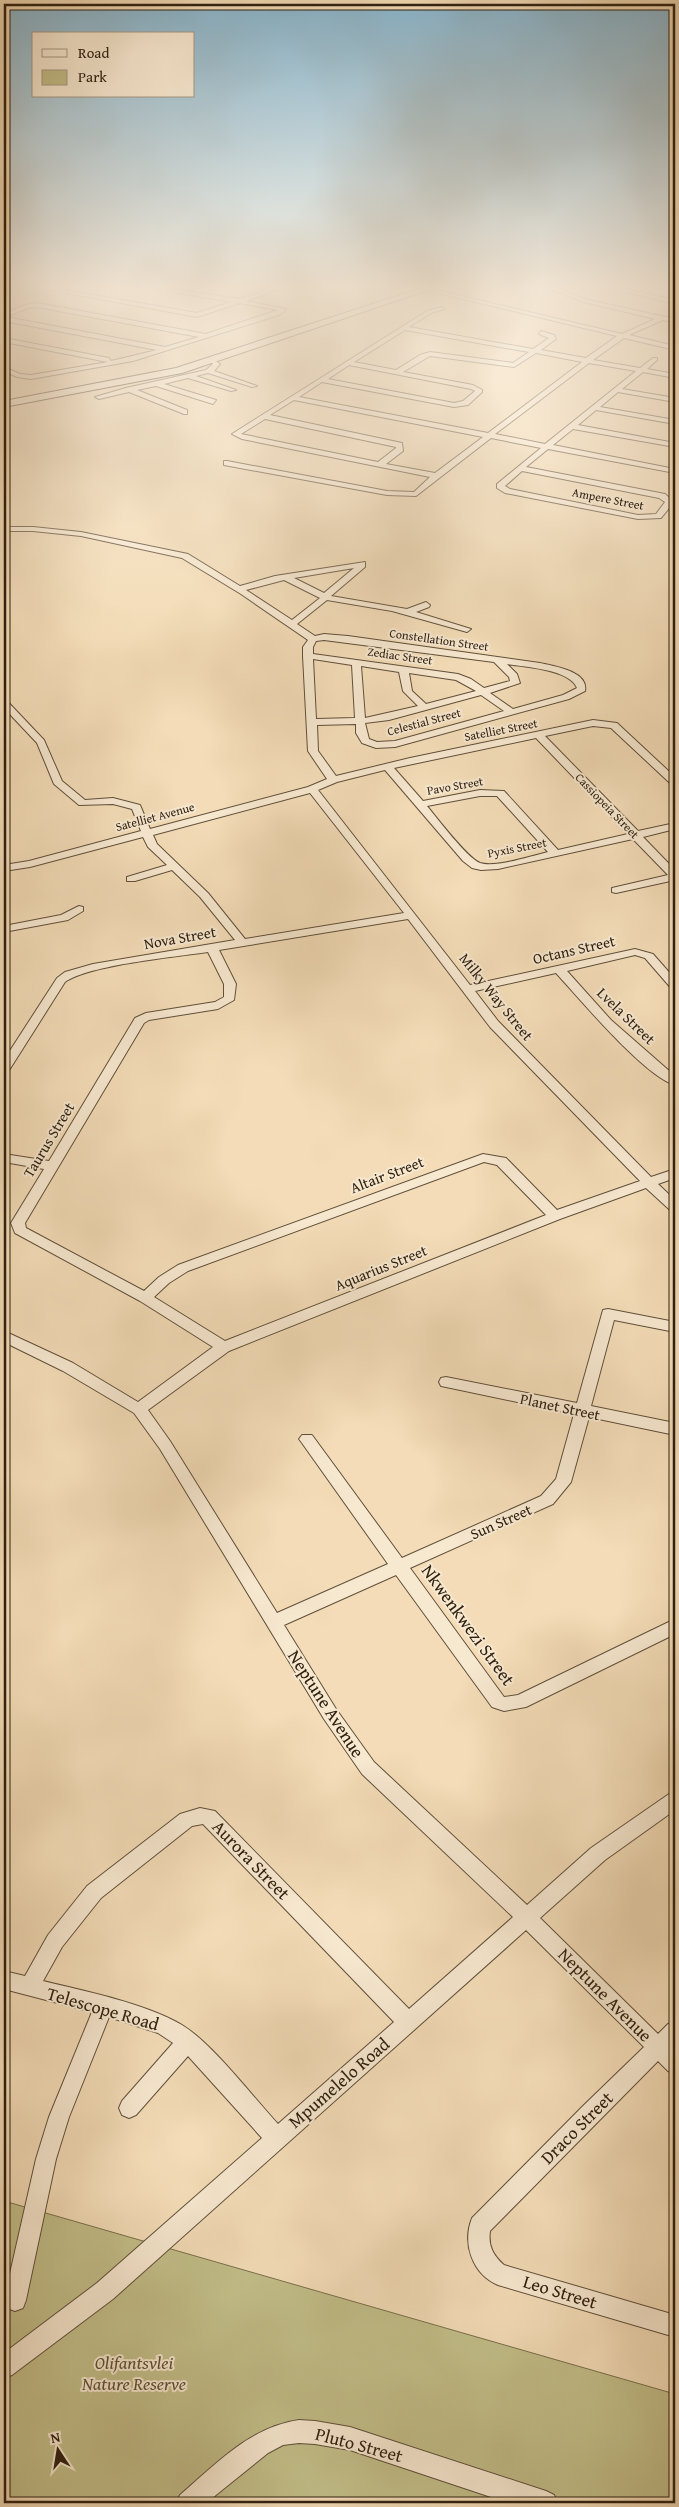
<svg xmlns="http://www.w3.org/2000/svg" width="679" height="2507" viewBox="0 0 679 2507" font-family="'Gentium Book Plus',serif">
<rect width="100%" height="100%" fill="#f3dcb7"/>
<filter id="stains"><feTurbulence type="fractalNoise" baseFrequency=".004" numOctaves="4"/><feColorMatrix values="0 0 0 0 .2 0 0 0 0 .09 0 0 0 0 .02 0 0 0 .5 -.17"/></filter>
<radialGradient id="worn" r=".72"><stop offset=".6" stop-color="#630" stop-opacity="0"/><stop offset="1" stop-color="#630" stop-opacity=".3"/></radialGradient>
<!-- green -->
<polygon fill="#c2be89" stroke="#786f4c" points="4,2201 675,2394 675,2503 4,2503"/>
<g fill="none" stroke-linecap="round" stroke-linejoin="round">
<!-- street casing -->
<g stroke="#604f3a" stroke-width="2">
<g id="street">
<polygon points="14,286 13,287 4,291 4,287"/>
<path d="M 29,286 L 41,286 L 197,313 L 231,302 L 141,286 L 154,286 L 239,299 L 280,286 L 289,286 L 247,301 L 285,309 L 285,311 L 279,315 L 133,361 L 31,379 L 17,377 L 4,371 L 4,367 L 20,374 L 31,375 L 108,362 L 4,342 L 4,338 L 109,358 L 111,361 L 157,350 L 4,321 L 4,314 L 25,305 L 37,303 L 206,334 L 278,310 L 240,303 L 197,317 ZM 37,307 L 199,337 L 165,347 L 6,317 L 28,308 Z"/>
<path d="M 409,286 L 419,286 L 622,334 L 655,319 L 584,302 L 542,286 L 550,286 L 588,300 L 675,319 L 675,323 L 663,320 L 629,335 L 675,346 L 675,350 L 624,338 L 593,360 L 640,368 L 653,358 L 657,358 L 657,360 L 647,369 L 675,374 L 675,378 L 643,372 L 622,389 L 675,398 L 675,402 L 618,392 L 600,407 L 675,420 L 675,424 L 596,410 L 578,425 L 675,443 L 675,447 L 573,429 L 553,445 L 675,469 L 675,473 L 548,449 L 526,467 L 665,494 L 674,502 L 661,518 L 638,519 L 505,493 L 497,488 L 497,484 L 541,448 L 491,438 L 416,496 L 387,495 L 224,465 L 224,461 L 227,461 L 387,491 L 414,492 L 430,477 L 242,439 L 232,434 L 427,311 L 441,307 L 444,309 L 431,313 L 409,327 L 533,349 L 549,338 L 539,334 L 541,331 L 554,335 L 556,339 L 541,350 L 586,358 L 617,336 ZM 405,330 L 529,352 L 513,363 L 430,352 L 420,355 L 396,370 L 354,362 ZM 536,353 L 582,362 L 488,433 L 299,397 L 322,382 L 454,407 L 468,405 L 482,392 L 482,390 L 473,385 L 403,372 L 430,356 L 514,367 ZM 589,363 L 636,371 L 545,444 L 495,434 ZM 349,365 L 471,389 L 475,391 L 463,401 L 454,403 L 328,379 ZM 294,400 L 483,437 L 435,473 L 386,464 L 403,451 L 402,443 L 270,415 ZM 265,419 L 396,447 L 396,448 L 378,462 L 241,434 ZM 522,471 L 659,498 L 665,502 L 656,514 L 638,515 L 510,489 L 505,486 Z"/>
<polygon points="603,286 613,286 675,300 675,304"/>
<polygon points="212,358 220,364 214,371 257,386 252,387 208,373 196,376 236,390 231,391 188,378 164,384 216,400 213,404 156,386 137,390 187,410 187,414 184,414 129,392 99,399 95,397 126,388 206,370 213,364 209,360"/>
<path d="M 4,527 L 33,527 L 81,532 L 188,554 L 240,586 L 275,576 L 365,562 L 365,567 L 331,596 L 407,609 L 426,602 L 430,605 L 429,607 L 416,612 L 471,629 L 467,632 L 392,611 L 327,600 L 297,624 L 315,636 L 324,634 L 348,636 L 540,663 C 553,666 589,671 585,691 L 569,699 L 395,747 L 376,748 L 362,743 L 356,733 L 356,724 L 317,725 L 318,751 L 336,776 L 410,758 L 593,720 L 617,723 L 675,777 L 675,785 L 671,784 L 611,728 L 593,726 L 545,736 L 638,831 L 675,823 L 675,829 L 643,837 L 675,870 L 675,880 L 616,893 L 612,892 L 612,888 L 668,875 L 633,839 L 498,869 L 481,870 L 472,868 L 463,861 L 385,770 L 337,782 L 318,790 L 470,985 L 635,949 L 653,954 L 675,979 L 675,989 L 671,988 L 645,958 L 635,955 L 567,971 L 611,1020 L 675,1076 L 675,1085 C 645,1077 579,998 556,973 L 475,991 L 498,1021 L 651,1177 L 675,1169 L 675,1178 L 658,1184 L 675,1200 L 675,1211 L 670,1210 L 646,1188 L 560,1219 L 229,1351 L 148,1410 L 170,1441 L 277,1613 L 388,1564 L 302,1443 L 299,1439 L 302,1435 L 312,1435 L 402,1558 L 541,1496 L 556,1479 L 574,1414 L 446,1387 L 441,1386 L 439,1382 L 441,1378 L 446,1377 L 577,1403 L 603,1310 L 608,1309 L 675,1322 L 675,1332 L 614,1320 L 591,1406 L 675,1423 L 675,1435 L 589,1417 L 571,1482 L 553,1504 L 410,1568 L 504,1697 L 518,1695 L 675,1619 L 675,1634 L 526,1707 L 504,1711 L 492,1707 L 396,1575 L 284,1625 L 336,1709 L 374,1762 L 527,1905 L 591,1848 L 669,1794 L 675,1792 L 675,1810 L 605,1860 L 540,1918 L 658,2034 L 668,2024 L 675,2021 L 675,2044 L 672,2047 L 675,2050 L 675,2074 L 668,2071 L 658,2061 L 490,2231 C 488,2246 493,2255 504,2265 L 675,2315 L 675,2337 L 498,2285 C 472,2274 462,2243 472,2218 L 583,2106 L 644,2047 L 526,1930 L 113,2299 L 12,2375 L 4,2378 L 4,2353 L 97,2283 L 262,2138 L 188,2056 L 136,2115 L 129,2118 L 122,2115 L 119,2108 L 122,2101 L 173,2043 L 158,2033 L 109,2017 L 69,2117 L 56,2159 L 26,2300 L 23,2308 L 15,2311 L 7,2308 L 4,2300 L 36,2159 L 49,2117 L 92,2012 L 4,1989 L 4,1971 L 25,1976 L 48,1935 L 87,1886 L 180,1814 L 200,1808 L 215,1811 L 409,2009 L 513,1917 L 362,1774 L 324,1719 L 160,1449 L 134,1413 L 63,1371 L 4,1342 L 4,1331 L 73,1363 L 138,1402 L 213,1347 L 140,1301 L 15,1233 L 11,1223 L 44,1169 L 4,1162 L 4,1154 L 49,1161 L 135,1018 L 146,1013 L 215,1002 L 224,997 L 224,984 L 208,952 C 175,957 89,965 65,982 L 8,1072 L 4,1073 L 4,1060 L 57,978 L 65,972 L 93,964 L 235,940 L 200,897 L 172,870 L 135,881 L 127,881 L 127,877 L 167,865 L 148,847 L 143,837 L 30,867 L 4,871 L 4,865 L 29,861 L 141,831 L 132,809 L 113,804 L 79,805 L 54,784 L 37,743 L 4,708 L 4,700 L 7,701 L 44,740 L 62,781 L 85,800 L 113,798 L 140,805 L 150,829 L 308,787 L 327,779 L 308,751 L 303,656 L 303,647 L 308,640 L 241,594 L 182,558 L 81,536 L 33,531 L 4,531 ZM 354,568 L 324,593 L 294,578 ZM 284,580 L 320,598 L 292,620 L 246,590 ZM 324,640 L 494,662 L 509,677 L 510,681 L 484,688 L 471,679 L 458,674 L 313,654 L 313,647 L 316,641 ZM 313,659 L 352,665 L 355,718 L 316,719 ZM 507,664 C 524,667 570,669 577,688 L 563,695 L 513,709 L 490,693 L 520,683 L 517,674 ZM 361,666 L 399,672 L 403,691 L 418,706 L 365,718 ZM 409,673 L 456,680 L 476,691 L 426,704 L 412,691 ZM 481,695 L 504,711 L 395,741 L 377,742 L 369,739 L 365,723 L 389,720 ZM 536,738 L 628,834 L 558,850 L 504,791 L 480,790 L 423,801 L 394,768 ZM 310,793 L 404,913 L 245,939 L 208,893 L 157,844 L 153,835 ZM 480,796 L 497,796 L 548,852 C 531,856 496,868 480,863 C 467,858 437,818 427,806 ZM 408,919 L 490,1027 L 640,1181 L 557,1210 L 506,1158 L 483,1154 L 178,1265 L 159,1277 L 144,1291 L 26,1228 L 25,1223 L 144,1023 L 149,1020 L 218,1009 L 234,1000 L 236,984 L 219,950 ZM 484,1162 L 497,1165 L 546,1215 L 225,1341 L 154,1297 L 169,1283 L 188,1271 ZM 203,1824 L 394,2022 L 278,2124 C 252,2096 213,2044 182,2025 C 147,2004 85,1991 43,1981 L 62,1947 L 101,1898 L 192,1826 Z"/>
<polygon points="79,906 83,907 83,911 68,920 4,932 4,926 61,915"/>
<path d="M 299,2420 L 315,2421 L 350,2427 L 546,2491 L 554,2495 L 558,2503 L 509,2503 L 350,2450 L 315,2444 L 299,2443 L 283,2445 L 268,2453 L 206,2503 L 176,2503 L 180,2495 C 216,2464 250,2427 299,2420 Z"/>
</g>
</g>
<!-- secondary casing -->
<g stroke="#2f2010" stroke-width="2">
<polygon id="secondary" points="428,286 440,286 182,373 4,407 4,401 176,368"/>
</g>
<!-- street -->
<use href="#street" fill="#f7e8d0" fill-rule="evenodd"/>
<!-- secondary -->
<use href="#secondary" fill="#f7e8d0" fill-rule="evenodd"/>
</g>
<!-- sky -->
<linearGradient id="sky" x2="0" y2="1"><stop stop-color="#89b7d0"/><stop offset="0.45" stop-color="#faefdf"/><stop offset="1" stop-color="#faefdf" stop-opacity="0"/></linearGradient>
<rect width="679" height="637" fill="url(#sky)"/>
<g text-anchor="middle" stroke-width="4" stroke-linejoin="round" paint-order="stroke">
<!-- far-street labels -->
<g font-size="12" fill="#2f2010" stroke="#f7e8d0">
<text transform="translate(608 499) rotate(11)" y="4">Ampere Street</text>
<text transform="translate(439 640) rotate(8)" y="4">Constellation Street</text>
<text transform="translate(400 656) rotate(8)" y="4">Zediac Street</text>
<text transform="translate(424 722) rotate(-15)" y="4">Celestial Street</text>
<text transform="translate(501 730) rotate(-11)" y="4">Satelliet Street</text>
<text transform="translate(455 786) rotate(-10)" y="4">Pavo Street</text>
<text transform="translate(607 806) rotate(46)" y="4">Cassiopeia Street</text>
<text transform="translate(155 817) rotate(-15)" y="4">Satelliet Avenue</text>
<text transform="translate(517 848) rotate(-11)" y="4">Pyxis Street</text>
</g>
<!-- street labels -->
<g font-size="15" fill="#2f2010" stroke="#f7e8d0">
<text transform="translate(180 938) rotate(-10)" y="5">Nova Street</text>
<text transform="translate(574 950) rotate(-13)" y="5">Octans Street</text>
<text transform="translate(496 997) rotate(51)" y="5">Milky Way Street</text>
<text transform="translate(626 1016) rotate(44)" y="5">Lvela Street</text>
<text transform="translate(49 1140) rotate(-59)" y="5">Taurus Street</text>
<text transform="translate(387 1175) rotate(-21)" y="5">Altair Street</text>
<text transform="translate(381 1268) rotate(-22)" y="5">Aquarius Street</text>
<text transform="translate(560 1407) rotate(12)" y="5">Planet Street</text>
<text transform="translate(501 1522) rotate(-24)" y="5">Sun Street</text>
</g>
<!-- near-street labels -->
<g font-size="18" fill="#2f2010" stroke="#f7e8d0">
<text transform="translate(468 1625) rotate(54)" y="6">Nkwenkwezi Street</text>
<text transform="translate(326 1704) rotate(57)" y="6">Neptune Avenue</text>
<text transform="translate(251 1860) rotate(46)" y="6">Aurora Street</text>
<text transform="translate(605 1995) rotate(45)" y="6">Neptune Avenue</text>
<text transform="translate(103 2009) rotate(16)" y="6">Telescope Road</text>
<text transform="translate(339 2083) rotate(-41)" y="6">Mpumelelo Road</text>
<text transform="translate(577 2128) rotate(-45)" y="6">Draco Street</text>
<text transform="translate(560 2292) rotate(17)" y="6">Leo Street</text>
<text transform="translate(359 2445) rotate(15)" y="6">Pluto Street</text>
</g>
<!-- near-park labels -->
<g font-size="18" font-style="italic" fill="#5b4f34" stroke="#f7e8d0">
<text x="134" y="2369">Olifantsvlei<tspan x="134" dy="21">Nature Reserve</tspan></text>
</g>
</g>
<!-- margin -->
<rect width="679" height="2507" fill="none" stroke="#f3dcb7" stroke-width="20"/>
<rect x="5" y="5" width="669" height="2497" fill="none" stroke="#2f2010" stroke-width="2.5"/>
<rect x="10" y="10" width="659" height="2487" fill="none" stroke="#2f2010"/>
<!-- legend -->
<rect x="32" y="32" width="162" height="65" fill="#f7e8d0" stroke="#a79883"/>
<rect x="42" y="49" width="25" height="8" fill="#f7e8d0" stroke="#a79883"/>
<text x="78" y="58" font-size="15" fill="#2f2010">Road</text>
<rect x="42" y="70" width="25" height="15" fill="#c2be89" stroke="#a79883"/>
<text x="78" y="82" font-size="15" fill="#2f2010">Park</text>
<!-- north arrow -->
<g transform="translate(58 2450) rotate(348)" stroke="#f7e8d0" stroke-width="4" paint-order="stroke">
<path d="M0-4L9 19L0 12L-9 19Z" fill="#2f2010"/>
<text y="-8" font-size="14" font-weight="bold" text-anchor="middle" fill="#2f2010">N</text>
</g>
<rect width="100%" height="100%" filter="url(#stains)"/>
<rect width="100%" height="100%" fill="url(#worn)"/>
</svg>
